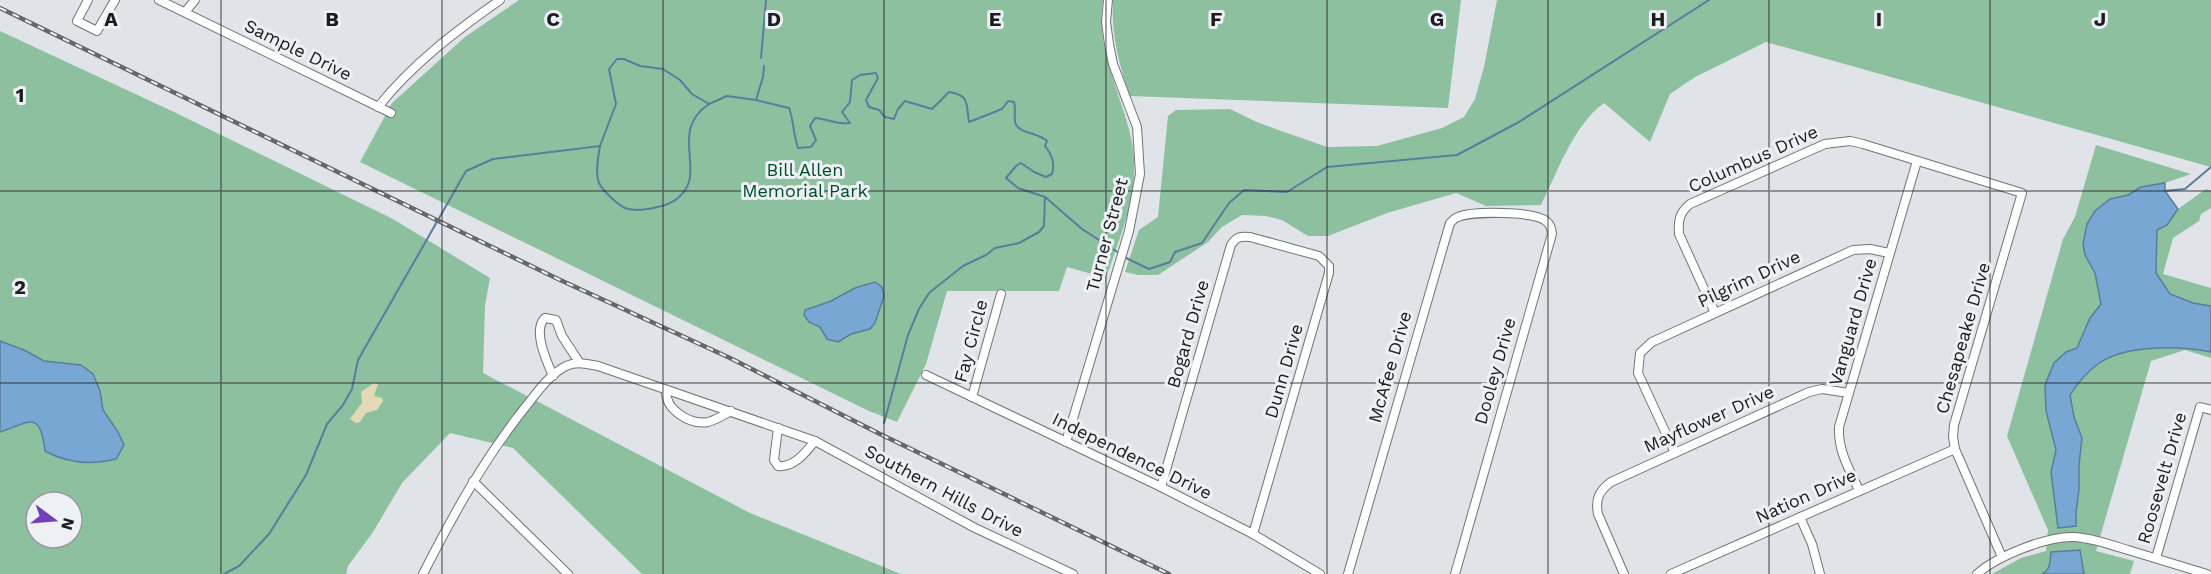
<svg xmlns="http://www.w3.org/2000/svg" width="2211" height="574" viewBox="0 0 2211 574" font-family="'Work Sans',sans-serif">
<rect width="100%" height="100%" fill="#e0e3e7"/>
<!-- green -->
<g fill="#8dc09f" fill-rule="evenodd">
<path d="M 519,0 L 1103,0 C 1094,57 1129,103 1134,157 C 1137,198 1119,240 1106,278 L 1067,267 L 1059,291 L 947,291 L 926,364 L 897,422 L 869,411 L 360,162 L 392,103 L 465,37 Z"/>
<path d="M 1113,0 L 1461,0 L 1448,108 L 1130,96 C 1119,65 1111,34 1113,0 Z"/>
<path d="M 1497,0 L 2211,0 L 2211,167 L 1766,42 L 1695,77 L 1670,94 L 1650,142 L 1604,103 C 1573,126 1558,171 1541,205 L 1486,206 L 1456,193 L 1387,213 L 1328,236 L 1308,236 L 1282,220 L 1266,216 L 1242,215 L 1222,227 L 1208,242 L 1158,275 L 1138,275 L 1125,272 L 1139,230 L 1158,217 L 1168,116 L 1176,110 L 1230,109 L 1259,123 L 1327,147 L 1377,146 L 1442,128 L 1464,117 L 1475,99 L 1484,67 Z"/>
<path d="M 0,31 L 174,112 L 393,219 L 490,278 L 485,305 L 483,373 L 750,513 L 901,574 L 642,574 L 513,448 L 450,433 L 402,483 L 373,532 L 348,566 L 346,574 L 0,574 ZM 36,502 L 72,502 L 72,538 L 36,538 Z"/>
<polygon points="2096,145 2191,174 2165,183 2165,191 2178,209 2206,189 2211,191 2211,208 2201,214 2199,221 2173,238 2163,274 2211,288 2211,358 2185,350 2151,361 2096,551 2134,561 2130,574 1992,574 2021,558 2046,551 2048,530 2007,436 2063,239 2075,217"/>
</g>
<!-- sand -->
<polygon fill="#e3d9b4" points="374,383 378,384 374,396 382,398 383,401 377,410 366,413 360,422 356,423 350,419 362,403 361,392"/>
<!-- water -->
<g fill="#77a7d2" stroke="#5b7d9c" stroke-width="1.5">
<path d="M 2165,183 L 2165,191 L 2178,209 L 2167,225 L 2157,230 L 2156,273 L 2170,294 L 2193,303 L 2211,306 L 2211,352 C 2179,346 2126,344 2098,364 C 2086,372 2078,383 2070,395 L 2074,417 L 2082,438 L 2079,465 L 2079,489 L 2076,513 L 2076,526 L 2058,528 L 2051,472 L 2056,450 L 2046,411 L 2045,385 L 2054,363 L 2066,352 L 2077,348 L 2090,318 L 2101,304 L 2095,273 L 2085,255 L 2083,244 L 2087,224 L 2095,211 L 2110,199 L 2128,195 L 2141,187 Z"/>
<polygon points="875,282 882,287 884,296 875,323 870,329 851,334 838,342 827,339 820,327 809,322 804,315 805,310 831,301 855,288"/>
<path d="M 0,341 L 24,350 L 44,361 L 81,365 L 93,374 L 100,391 L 103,410 L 118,432 L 124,445 L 116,459 C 92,465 67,463 45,451 C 40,408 29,423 0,432 Z"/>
<path d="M 2080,550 L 2084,574 L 2042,574 C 2051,570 2050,560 2051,552 Z"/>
</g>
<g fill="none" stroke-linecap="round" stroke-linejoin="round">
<!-- stream -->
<g stroke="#5b7d9c" stroke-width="2">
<polyline points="761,58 766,0"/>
<polyline points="756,100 763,77 764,66"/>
<path d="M 600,146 C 598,157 595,173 599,183 C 602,190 618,205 625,208 C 638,213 668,207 678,198 C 709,173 667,132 709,104"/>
<polyline points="2164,191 2185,189 2211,167"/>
<polyline points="1124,257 1149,269 1170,262 1175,252 1202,243 1229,203 1244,190 1287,192 1327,167 1457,155 1519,122 1709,0"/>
<polyline points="884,423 908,335 919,309 929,293 963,266 986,255 995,248 1019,243 1039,232 1044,226 1045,197"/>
<path d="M 224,574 L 239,566 L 269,534 L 306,475 L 327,424 L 343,405 L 352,389 L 358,360 L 466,171 L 493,159 L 600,146 L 616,104 L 609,69 L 617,59 L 624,59 L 640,66 L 663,69 L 680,80 L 692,94 L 709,104 L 727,96 L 756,100 L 789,108 C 794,121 793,134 798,148 L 811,147 L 816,140 L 810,126 L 815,118 C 828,119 837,125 850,123 L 842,112 L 850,102 L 852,80 L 860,75 L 876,73 L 878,78 L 866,100 L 869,107 L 879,110 L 885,117 L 894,119 L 898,109 L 905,101 L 932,109 L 949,92 C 970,95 966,104 969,122 L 1002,109 L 1008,101 L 1014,102 C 1016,109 1014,115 1015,122 C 1017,133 1039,133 1047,141 L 1045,146 C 1052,155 1055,163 1052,174 L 1046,177 L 1034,172 L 1021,163 L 1016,166 L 1006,178 L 1018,188 L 1045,197 L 1082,229 L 1119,253"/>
</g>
<!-- minor casing -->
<g stroke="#717477" stroke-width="10">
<g id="minor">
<polyline points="88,0 77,21 97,31 115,0"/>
<polyline points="159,0 391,113"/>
<polyline points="185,12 195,0"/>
<path d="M 378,107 C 412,64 456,31 500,0"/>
<path d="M 1715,313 L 1679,234 C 1678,221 1679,213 1690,204 L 1825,144 L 1850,141 L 1863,144 L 2022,193 L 1954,425 L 1953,437 L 1955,449 L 2002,557"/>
<polyline points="926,375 1161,487 1253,534 1320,574"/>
<path d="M 553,376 C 547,362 532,330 545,318 L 556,320 L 562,336 L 579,362"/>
<path d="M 666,390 C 665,410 690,425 708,422 C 716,420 724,415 731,411"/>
<polyline points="972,397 1001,294"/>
<path d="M 778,428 L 774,460 L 778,466 C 794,468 806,452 815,441"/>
<polyline points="1066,442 1129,231 1140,174 1137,127 1113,64 1109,44 1106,22 1108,0"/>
<polyline points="1675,453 1638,373 1640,353 1652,342 1853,250 1870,249 1889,253"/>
<polyline points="473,481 568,574"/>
<path d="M 1161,487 L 1231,245 C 1236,237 1240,236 1250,237 L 1319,256 L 1329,266 L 1329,273 L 1253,534"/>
<path d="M 1859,490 C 1849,469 1838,451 1839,427 L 1917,161"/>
<polyline points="1800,517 1812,544 1820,574"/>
<polyline points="2156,558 2200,407 2211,410"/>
<path d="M 423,574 C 453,515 485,457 527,405 C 538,391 550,374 566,366 C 577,361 586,364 598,366 L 815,441 L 975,528 L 1073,574"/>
<path d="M 1348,574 L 1450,223 C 1452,221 1456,217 1458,217 C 1472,211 1534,211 1546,221 C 1551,225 1551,228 1552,234 L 1455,574"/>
<path d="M 1624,574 L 1598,514 C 1595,499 1599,491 1611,482 L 1809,392 L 1822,389 L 1849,393"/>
<polyline points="1671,574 1955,449"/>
<path d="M 1977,574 C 1997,556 2047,536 2074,537 C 2093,538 2111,545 2128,550 C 2155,558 2181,566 2207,574"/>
</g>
</g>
<!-- minor -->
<use href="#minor" stroke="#fff" stroke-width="8"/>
<!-- rail casing -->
<g stroke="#656769" stroke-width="4.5">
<polyline id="rail" points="0,8 558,279 730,358 880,434 1169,574"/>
</g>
<!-- rail -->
<use href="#rail" stroke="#edf0f4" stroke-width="2" stroke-dasharray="7" stroke-linecap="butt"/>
</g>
<!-- grid -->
<path fill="none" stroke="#1a1c1d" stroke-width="1.5" stroke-opacity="0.55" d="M 221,0 L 221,574M 442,0 L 442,574M 663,0 L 663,574M 884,0 L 884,574M 1106,0 L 1106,574M 1327,0 L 1327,574M 1548,0 L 1548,574M 1769,0 L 1769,574M 1990,0 L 1990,574M 0,191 L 2211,191M 0,383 L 2211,383"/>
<g text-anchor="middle" stroke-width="6" stroke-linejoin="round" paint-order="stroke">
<!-- street labels -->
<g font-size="18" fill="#1a1c1d" stroke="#edf0f4">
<text transform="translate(298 50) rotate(26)" y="6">Sample Drive</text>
<text transform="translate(1753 159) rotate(-24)" y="6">Columbus Drive</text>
<text transform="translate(1107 235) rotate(-75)" y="6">Turner Street</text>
<text transform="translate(1749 279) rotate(-25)" y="6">Pilgrim Drive</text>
<text transform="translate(1853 322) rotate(-74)" y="6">Vanguard Drive</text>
<text transform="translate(1188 334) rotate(-74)" y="6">Bogard Drive</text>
<text transform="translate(1963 338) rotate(-74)" y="6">Chesapeake Drive</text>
<text transform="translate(971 341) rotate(-75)" y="6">Fay Circle</text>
<text transform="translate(1390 367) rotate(-74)" y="6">McAfee Drive</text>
<text transform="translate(1284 371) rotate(-74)" y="6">Dunn Drive</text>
<text transform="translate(1495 371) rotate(-74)" y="6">Dooley Drive</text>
<text transform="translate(1709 419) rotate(-24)" y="6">Mayflower Drive</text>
<text transform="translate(1132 456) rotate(26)" y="6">Independence Drive</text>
<text transform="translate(2162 478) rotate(-74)" y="6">Roosevelt Drive</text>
<text transform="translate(944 491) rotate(28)" y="6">Southern Hills Drive</text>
<text transform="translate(1806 496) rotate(-24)" y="6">Nation Drive</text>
</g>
<!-- park labels -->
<g font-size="18" fill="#014d2a" stroke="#edf0f4">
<text x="805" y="176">Bill Allen<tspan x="805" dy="21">Memorial Park</tspan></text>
</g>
</g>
<g font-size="20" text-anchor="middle" font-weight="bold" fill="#1a1c1d" stroke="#edf0f4" stroke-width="6" stroke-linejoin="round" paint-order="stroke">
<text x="111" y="26">A</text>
<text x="332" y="26">B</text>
<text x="553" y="26">C</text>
<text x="774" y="26">D</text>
<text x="995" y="26">E</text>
<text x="1216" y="26">F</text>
<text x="1437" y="26">G</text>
<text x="1658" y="26">H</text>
<text x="1879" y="26">I</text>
<text x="2100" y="26">J</text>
<text x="20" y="102">1</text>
<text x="20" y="294">2</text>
</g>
<!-- north arrow -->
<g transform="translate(54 520) rotate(106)"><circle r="28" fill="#edf0f4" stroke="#999b9e" stroke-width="1.5"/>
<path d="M0-4.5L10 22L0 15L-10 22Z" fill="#7141b9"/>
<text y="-9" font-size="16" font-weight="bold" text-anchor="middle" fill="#1a1c1d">N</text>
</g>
</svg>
